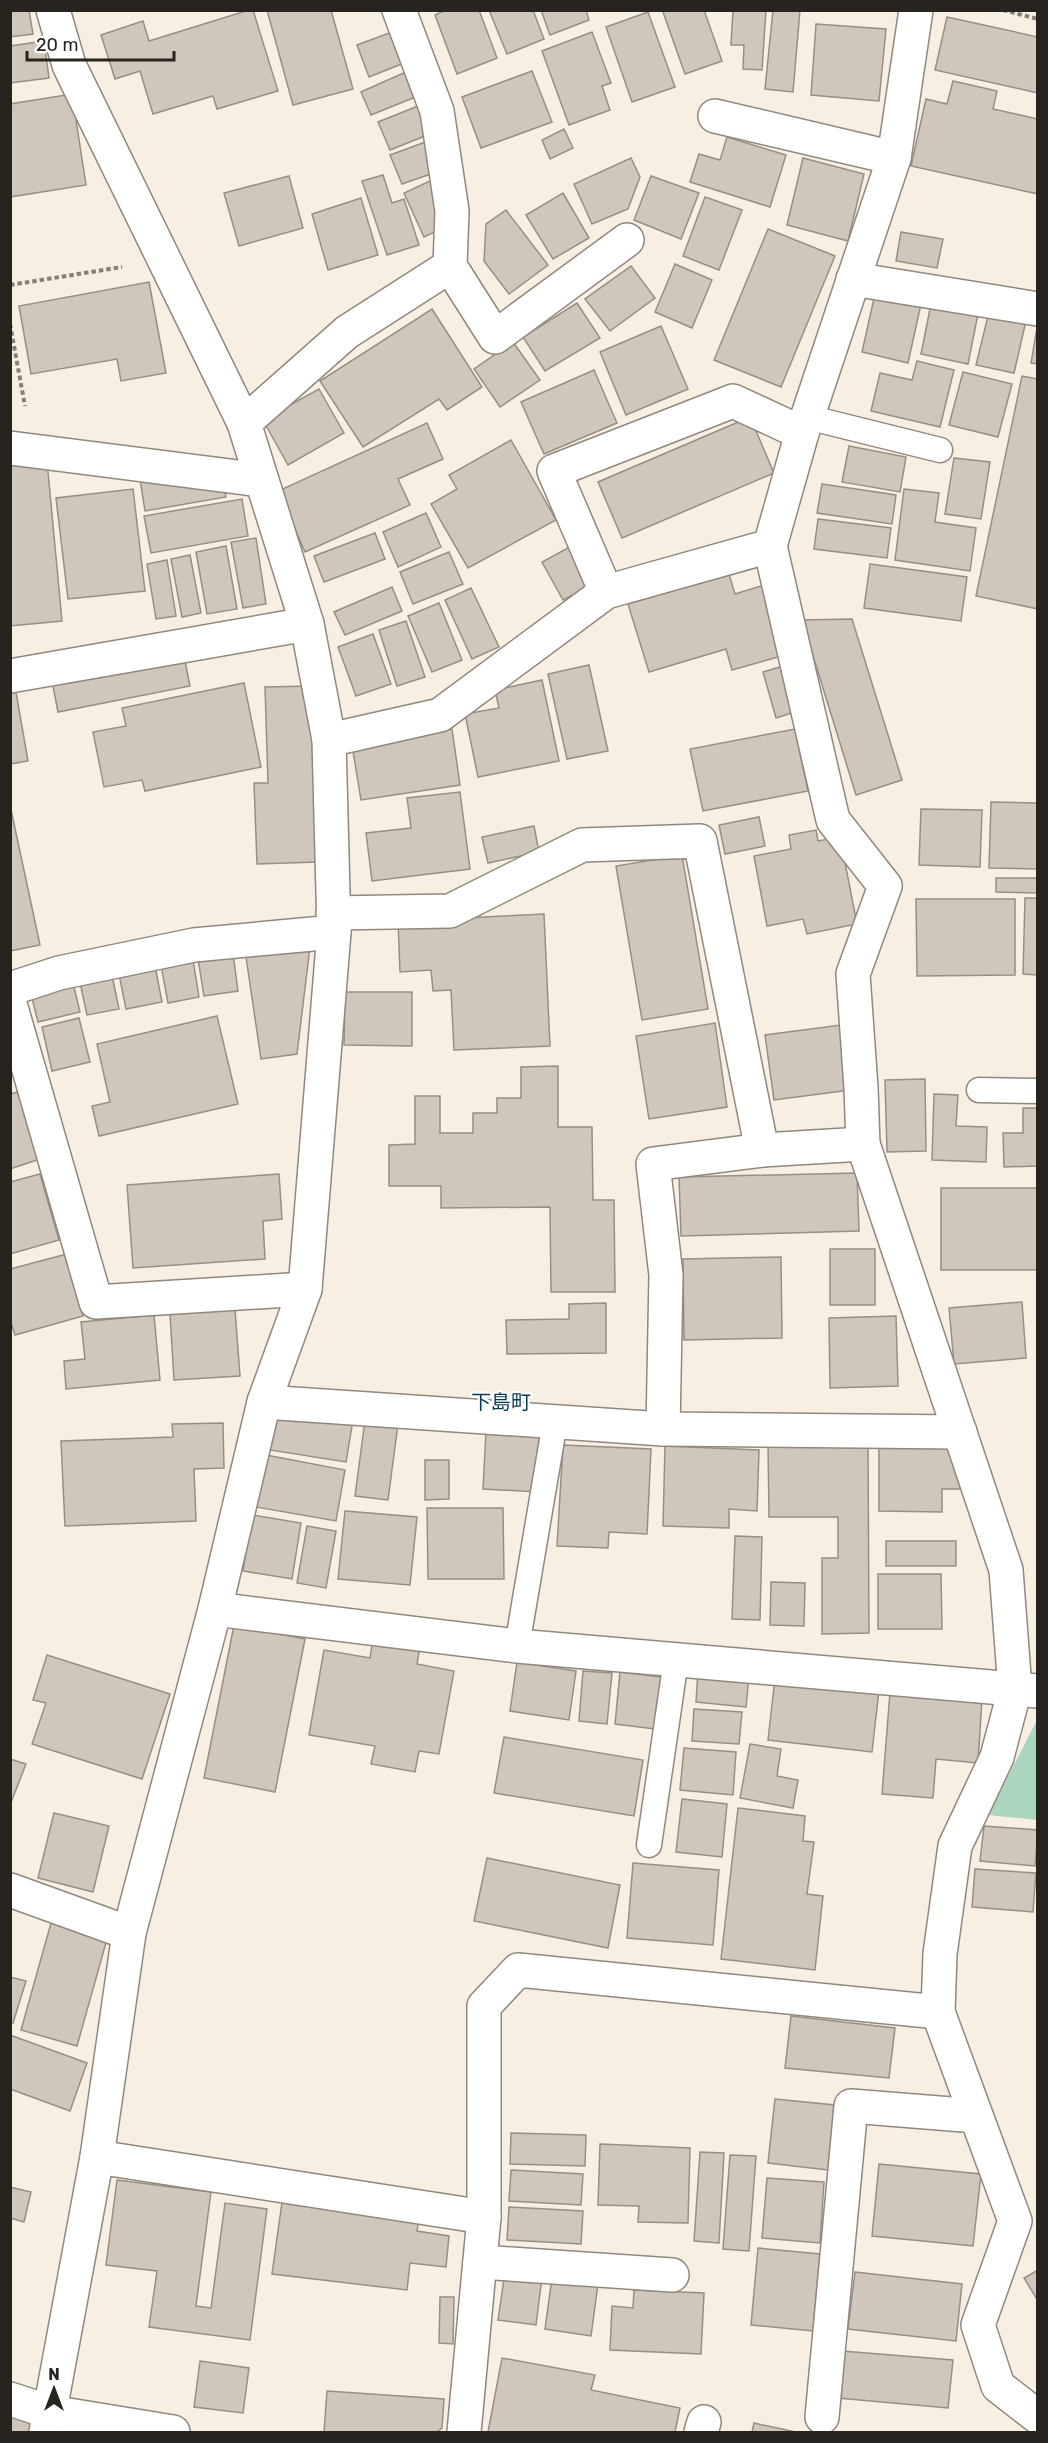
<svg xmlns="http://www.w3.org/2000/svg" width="1048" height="2443" viewBox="0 0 1048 2443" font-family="Rubik,'Noto Sans JP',sans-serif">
<rect width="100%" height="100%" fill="#f8efe3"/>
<!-- green -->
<polygon fill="#aad6c0" points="1037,1720 1037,1820 988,1815"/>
<!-- building -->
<g fill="#cfc7bb" stroke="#978f84" stroke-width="1.5">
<polygon points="10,10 29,10 33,34 10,37"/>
<polygon points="249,10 253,10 278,91 217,109 213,96 153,114 140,71 115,79 101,35 143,21 149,41"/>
<polygon points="267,10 331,10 353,89 293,105"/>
<polygon points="446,10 479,10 497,58 457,74 435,15"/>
<polygon points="489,10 533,10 544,39 507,54"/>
<polygon points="541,10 586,10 589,20 550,35"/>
<polygon points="667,10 704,10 722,61 685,74 663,12"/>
<polygon points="733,10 766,10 762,70 743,69 744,45 731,45"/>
<polygon points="773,10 800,10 793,92 765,89"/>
<polygon points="648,12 675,87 632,102 606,27"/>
<polygon points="947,17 1038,37 1038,93 935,70"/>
<polygon points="816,24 886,29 879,101 811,95"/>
<polygon points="392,32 404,63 369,77 357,45"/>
<polygon points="592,32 611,83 602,86 610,110 569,125 542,51"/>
<polygon points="44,41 49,78 10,83 10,46"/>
<polygon points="408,71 418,96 371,115 361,92"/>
<polygon points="532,71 552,122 481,148 462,97"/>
<polygon points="953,81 997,91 993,109 1038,119 1038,194 911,166 926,99 947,104"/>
<polygon points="72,94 86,185 10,197 10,104"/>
<polygon points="423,104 435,132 390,150 378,122"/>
<polygon points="564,129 573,148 550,159 542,140"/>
<polygon points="727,137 786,155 770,207 690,182 699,154 720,160"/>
<polygon points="431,140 442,170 402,184 390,155"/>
<polygon points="631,158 640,177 628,209 592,224 574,184"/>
<polygon points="803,158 864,174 848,241 787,225"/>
<polygon points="383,175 392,203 404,199 419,245 387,255 362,181"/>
<polygon points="289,176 303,228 239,246 224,193"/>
<polygon points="651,176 699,193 681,239 634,220"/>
<polygon points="432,180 448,215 437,231 424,237 404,193"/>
<polygon points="563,193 589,238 553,259 526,215"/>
<polygon points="705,197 742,210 719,270 683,256"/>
<polygon points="361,198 378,255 328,270 312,214"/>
<polygon points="506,210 548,265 509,294 484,261 486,224"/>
<polygon points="768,229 835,256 781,387 714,360"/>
<polygon points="901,232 943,239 937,268 896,261"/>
<polygon points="675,264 712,280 692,328 655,312"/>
<polygon points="631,266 655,298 610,331 585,299"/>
<polygon points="149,282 166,373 121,381 117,359 31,374 19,306"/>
<polygon points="875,294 921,304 908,363 862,352"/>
<polygon points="577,303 600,338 545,371 523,337"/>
<polygon points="931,304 978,314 968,364 921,354"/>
<polygon points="432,309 482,387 447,410 439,399 363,447 320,381"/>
<polygon points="989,312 1026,321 1014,373 976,365"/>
<polygon points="1038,322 1038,364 1031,363"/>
<polygon points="661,326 688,389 626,415 600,352"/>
<polygon points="513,342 540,380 500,407 474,369"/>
<polygon points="917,361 954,370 940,427 871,411 880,373 912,380"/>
<polygon points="594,370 617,423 544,454 521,402"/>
<polygon points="963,372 1012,384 998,437 949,425"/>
<polygon points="1022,376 1038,379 1038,609 976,596"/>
<polygon points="319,389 344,433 288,465 263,420"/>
<polygon points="750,417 774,473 622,538 598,482"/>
<polygon points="427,423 443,459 398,479 410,505 305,552 278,491"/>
<polygon points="511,440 556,520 468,568 431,504 457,489 449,475"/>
<polygon points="849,446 906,457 900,492 842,482"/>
<polygon points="954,458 990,462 981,519 945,514"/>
<polygon points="47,461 62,621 10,626 10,464"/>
<polygon points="140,479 223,480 226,497 145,511"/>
<polygon points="822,484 896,495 892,524 817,513"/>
<polygon points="133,489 145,591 68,599 56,498"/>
<polygon points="904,489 939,493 935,522 976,528 970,571 895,560"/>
<polygon points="242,499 248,536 151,553 144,516"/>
<polygon points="426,513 441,547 398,567 383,532"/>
<polygon points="818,519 891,528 887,558 814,549"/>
<polygon points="375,533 385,559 324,582 314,556"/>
<polygon points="256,538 266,604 243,608 231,542"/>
<polygon points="575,544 596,583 563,600 542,562"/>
<polygon points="226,546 237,609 207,614 196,552"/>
<polygon points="449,552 463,584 413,604 400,572"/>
<polygon points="190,555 201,613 182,617 171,559"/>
<polygon points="167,560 176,616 156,619 147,564"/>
<polygon points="870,564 967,577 961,621 864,608"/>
<polygon points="729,574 735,594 764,585 785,655 732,670 726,649 649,672 628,604"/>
<polygon points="392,587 402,611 345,635 334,612"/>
<polygon points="471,588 499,647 472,659 445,600"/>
<polygon points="439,603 462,660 432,672 408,616"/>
<polygon points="852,619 902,780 856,795 802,620"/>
<polygon points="406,621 425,677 397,686 379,630"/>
<polygon points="373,634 391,684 356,696 338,647"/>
<polygon points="184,656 190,686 58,712 52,681"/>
<polygon points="589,665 608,751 567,759 548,674"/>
<polygon points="783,666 795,712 776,718 763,672"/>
<polygon points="542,680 559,761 478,777 465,714 499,708 495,690"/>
<polygon points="244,683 261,767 145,791 142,780 104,787 93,732 126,726 122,708"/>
<polygon points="312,686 318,862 257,864 254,783 268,783 265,687"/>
<polygon points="10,692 16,692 28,761 10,764"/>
<polygon points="452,729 460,785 361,800 352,745"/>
<polygon points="795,729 808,791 703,811 690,749"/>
<polygon points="460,792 470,869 372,881 366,833 411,828 407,798"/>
<polygon points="991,802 1038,803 1038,869 989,868"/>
<polygon points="10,805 40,945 10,951"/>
<polygon points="921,809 982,810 980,867 919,865"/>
<polygon points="759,817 765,846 725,854 719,825"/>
<polygon points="534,826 539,852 488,863 482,837"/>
<polygon points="816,830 818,841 840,837 857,924 807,934 803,919 767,926 754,856 791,849 789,835"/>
<polygon points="682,855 708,1009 642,1020 616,866"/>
<polygon points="996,878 1038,878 1038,893 996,892"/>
<polygon points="1025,898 1038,898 1038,975 1023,974"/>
<polygon points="916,899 1015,899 1015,975 917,976"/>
<polygon points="544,914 550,1046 454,1050 451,990 433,991 431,970 400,972 398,921"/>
<polygon points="310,947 297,1054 261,1059 246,957"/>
<polygon points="233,954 238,991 204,996 198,959"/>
<polygon points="193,960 199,997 168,1003 161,965"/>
<polygon points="155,966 162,1002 126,1009 119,974"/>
<polygon points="112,975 119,1009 87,1015 80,983"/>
<polygon points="73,983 80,1012 38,1022 31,994"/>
<polygon points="345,992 412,992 412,1046 344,1045"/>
<polygon points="217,1016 238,1104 99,1136 92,1106 110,1102 97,1044"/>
<polygon points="79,1018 90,1062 52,1071 42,1027"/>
<polygon points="715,1023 727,1107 649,1119 636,1036"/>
<polygon points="841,1025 850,1090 774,1100 765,1035"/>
<polygon points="558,1066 558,1127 592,1127 593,1200 614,1200 615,1292 551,1292 550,1207 441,1208 441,1186 389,1186 389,1145 415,1144 415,1096 440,1096 440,1133 473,1133 473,1113 497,1113 497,1098 521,1098 521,1067"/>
<polygon points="925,1079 926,1151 887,1152 885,1080"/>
<polygon points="18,1092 40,1159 10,1169 10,1094"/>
<polygon points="934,1094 958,1095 956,1126 987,1127 986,1162 932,1160"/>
<polygon points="1023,1108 1038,1108 1038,1166 1004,1167 1003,1133 1023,1133"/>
<polygon points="857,1173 859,1231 681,1236 679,1177"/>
<polygon points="40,1174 59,1240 10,1254 10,1182"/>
<polygon points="279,1174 282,1219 263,1221 265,1259 133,1268 127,1185"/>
<rect x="941" y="1188" width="97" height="82"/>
<rect x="830" y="1249" width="45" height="56"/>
<polygon points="67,1254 83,1316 15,1335 10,1320 10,1269"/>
<polygon points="781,1257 782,1338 684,1340 683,1259"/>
<polygon points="1022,1302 1026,1358 954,1364 949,1308"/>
<polygon points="606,1303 606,1353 507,1354 506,1320 569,1319 569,1304"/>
<polygon points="235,1309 240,1376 174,1380 170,1314"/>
<polygon points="154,1315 160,1380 66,1389 64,1361 85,1359 81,1322"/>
<polygon points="896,1316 898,1386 830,1388 829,1318"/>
<polygon points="277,1409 353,1420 346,1462 270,1450"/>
<polygon points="365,1420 398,1424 388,1500 355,1496"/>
<polygon points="223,1423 224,1468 194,1469 196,1521 65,1526 61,1441 173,1437 172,1424"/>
<polygon points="486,1432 541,1435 538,1492 483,1489"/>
<polygon points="868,1441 869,1633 822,1634 822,1558 838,1558 838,1517 769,1517 768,1442"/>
<polygon points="879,1442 960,1442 960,1489 942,1489 942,1512 879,1511"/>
<polygon points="563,1445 651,1449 647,1534 609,1532 608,1548 557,1546"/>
<polygon points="665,1446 759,1450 757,1511 729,1509 729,1528 663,1526"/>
<polygon points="266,1455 345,1470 336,1521 256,1507"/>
<polygon points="425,1460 449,1460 449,1499 425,1500"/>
<polygon points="427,1508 503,1508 504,1579 428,1579"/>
<polygon points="345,1511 417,1517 410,1585 338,1579"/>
<polygon points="252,1515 301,1523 292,1579 243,1571"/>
<polygon points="307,1526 336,1531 326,1588 297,1583"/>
<polygon points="735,1536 762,1537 760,1620 732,1619"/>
<rect x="886" y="1541" width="70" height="25"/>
<polygon points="878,1574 941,1574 942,1629 878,1629"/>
<polygon points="771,1582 805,1583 804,1626 770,1625"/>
<polygon points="234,1625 305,1639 275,1792 204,1778"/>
<polygon points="373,1638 420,1646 417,1664 454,1671 439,1754 419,1751 415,1772 371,1764 375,1746 309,1735 324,1650 370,1658"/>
<polygon points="47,1655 170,1694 142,1779 32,1744 46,1703 33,1700"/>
<polygon points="517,1662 576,1671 569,1720 510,1711"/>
<polygon points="583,1671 612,1673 607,1724 579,1721"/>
<polygon points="698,1671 749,1676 746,1707 696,1702"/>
<polygon points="620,1672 661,1677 655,1729 615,1724"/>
<polygon points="775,1678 879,1690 872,1752 768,1740"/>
<polygon points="890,1692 982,1699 978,1763 936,1759 933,1798 882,1794"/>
<polygon points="694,1709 742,1712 739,1744 692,1741"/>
<polygon points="504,1737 643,1760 634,1816 494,1793"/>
<polygon points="750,1744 781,1749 777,1776 798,1780 793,1808 740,1798"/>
<polygon points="684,1748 736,1752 733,1795 680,1790"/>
<polygon points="10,1759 26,1764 10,1805"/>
<polygon points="682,1799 727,1804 722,1857 676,1852"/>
<polygon points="738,1808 805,1816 803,1841 814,1842 807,1894 823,1896 815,1970 721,1959"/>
<polygon points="54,1813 109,1826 93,1892 38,1878"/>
<polygon points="984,1826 1038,1830 1035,1866 980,1861"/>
<polygon points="487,1858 620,1885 608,1948 474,1921"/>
<polygon points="633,1863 719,1870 713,1945 627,1938"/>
<polygon points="975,1869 1036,1873 1033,1912 972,1907"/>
<polygon points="51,1923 107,1939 77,2046 21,2030"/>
<polygon points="10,1977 26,1981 13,2023 10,2022"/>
<polygon points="791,2016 895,2028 889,2078 785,2068"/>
<polygon points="10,2035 87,2063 70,2111 10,2089"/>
<polygon points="775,2099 835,2105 828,2170 768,2163"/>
<polygon points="511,2133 586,2135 585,2166 510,2164"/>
<polygon points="600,2144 690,2148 688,2223 638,2222 639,2206 598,2205"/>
<polygon points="700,2152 724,2153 719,2243 694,2241"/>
<polygon points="730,2155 756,2156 749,2251 723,2249"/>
<polygon points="879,2164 981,2174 973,2246 872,2236"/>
<polygon points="511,2170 583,2174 581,2205 509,2201"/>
<polygon points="767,2178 824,2182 820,2243 762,2238"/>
<polygon points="117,2180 211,2192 196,2306 211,2308 225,2203 267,2209 250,2340 149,2327 157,2271 106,2265"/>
<polygon points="10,2187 31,2192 24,2222 10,2218"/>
<polygon points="283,2195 420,2211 417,2231 449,2236 446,2267 410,2263 407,2290 272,2274"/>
<polygon points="509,2207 583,2211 581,2244 507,2240"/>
<polygon points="758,2248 820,2254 813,2331 751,2325"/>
<polygon points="1038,2270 1038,2301 1024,2278"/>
<polygon points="505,2272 542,2277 536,2325 498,2320"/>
<polygon points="855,2272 962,2284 956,2341 848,2329"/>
<polygon points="552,2278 598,2284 591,2336 545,2329"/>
<polygon points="634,2290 704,2293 701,2354 610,2350 612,2306 633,2308"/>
<polygon points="440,2297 454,2297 453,2344 439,2343"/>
<polygon points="842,2351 953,2360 948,2408 838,2398"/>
<polygon points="502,2358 595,2375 591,2390 680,2408 675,2432 488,2432"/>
<polygon points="200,2361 249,2368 243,2413 194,2407"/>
<polygon points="327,2391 444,2399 442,2428 437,2432 324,2432"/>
<polygon points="10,2404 42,2432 10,2432"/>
<polygon points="754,2423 796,2432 752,2432"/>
</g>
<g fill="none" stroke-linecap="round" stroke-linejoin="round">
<!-- service casing -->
<g stroke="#90887d" stroke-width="27">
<g id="service">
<polyline points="807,417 940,450"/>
<polyline points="979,1090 1038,1091"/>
<polyline points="517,1646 555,1422"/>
<polyline points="649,1845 676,1660"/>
</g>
</g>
<!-- pedestrian casing -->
<g stroke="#90887d" stroke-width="36">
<polyline id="pedestrian" points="770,546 833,820 885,886 853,974 861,1088 863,1144"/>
</g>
<!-- minor casing -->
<g stroke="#90887d" stroke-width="36">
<g id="minor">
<polyline points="399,10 437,111 452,211 450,266"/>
<polyline points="715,116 894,158"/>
<polyline points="853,279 1038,309"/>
<polyline points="244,423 347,332 450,266 495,337 627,240"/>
<polyline points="10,448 261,480"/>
<polyline points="606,592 554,471 733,401 802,433"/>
<polyline points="10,676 307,624"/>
<polyline points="329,740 440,715 606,592 770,546 802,433 894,158 916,10"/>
<polyline points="333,913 450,911 582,845 700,841 762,1150"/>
<polyline points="10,989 59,973 194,945 334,932"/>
<polyline points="10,1004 96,1302 305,1289"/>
<polyline points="264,1402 663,1429 960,1432"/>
<polyline points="663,1429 666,1275 653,1164 762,1150 863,1144 1006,1570 1015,1689 997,1757 955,1846 940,1954 938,2012 1015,2221 978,2325 998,2386 1038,2417"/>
<polyline points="215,1609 517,1646 1037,1691"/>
<polyline points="10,1890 129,1933"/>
<polyline points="97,2157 484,2217"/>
<polyline points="480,2262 672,2275"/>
<polyline points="10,2399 50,2412 173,2432"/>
<polyline points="822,2417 851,2106 976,2116"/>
<polyline points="46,2432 97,2157 129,1933 215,1609 264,1402 305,1289 334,932 329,740 307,624 244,423 69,65 53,10"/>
<polyline points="464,2432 484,2217 484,2006 518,1970 938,2012"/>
<polyline points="701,2432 704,2422"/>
</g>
</g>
<!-- path -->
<g stroke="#857f77" stroke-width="4" stroke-dasharray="4.5 3" stroke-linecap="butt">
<polyline points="1003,10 1038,19"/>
<polyline points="10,285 122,267"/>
<polyline points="10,324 25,406"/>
</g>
<!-- service -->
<use href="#service" stroke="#fff" stroke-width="24"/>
<!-- pedestrian -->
<use href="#pedestrian" stroke="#fff" stroke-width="33"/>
<!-- minor -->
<use href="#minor" stroke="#fff" stroke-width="33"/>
</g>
<g text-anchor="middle" stroke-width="4.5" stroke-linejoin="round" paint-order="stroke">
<!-- neighbourhood labels -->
<g font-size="20" fill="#0a3a4e" stroke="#fff">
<text x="501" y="1409">下島町</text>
</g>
</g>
<!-- border -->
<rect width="1048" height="2443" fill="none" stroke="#27241f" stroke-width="24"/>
<!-- north arrow -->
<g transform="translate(54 2389)" stroke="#ffffff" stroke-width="4.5" paint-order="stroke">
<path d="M0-4.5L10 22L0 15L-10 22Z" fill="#27241f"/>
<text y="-9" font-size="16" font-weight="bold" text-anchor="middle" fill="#27241f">N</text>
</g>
<!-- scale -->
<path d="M27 51v9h147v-9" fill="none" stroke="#27241f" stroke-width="3"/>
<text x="36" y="51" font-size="18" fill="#27241f" stroke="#ffffff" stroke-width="4.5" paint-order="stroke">20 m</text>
</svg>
